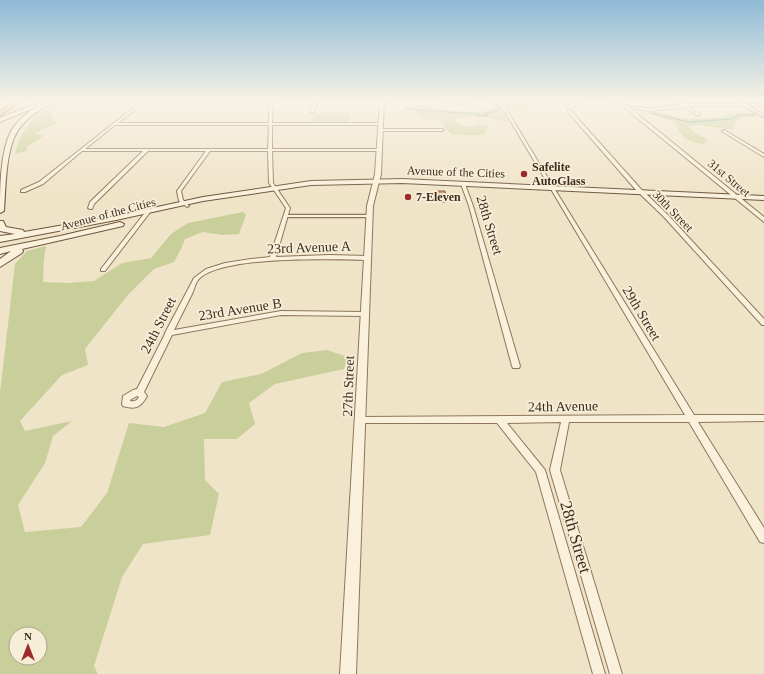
<svg xmlns="http://www.w3.org/2000/svg" width="764" height="674" viewBox="0 0 764 674" font-family="'Times New Roman',serif">
<rect width="100%" height="100%" fill="#f0e4c8"/>
<!-- green -->
<g fill="#c9cf9b" fill-rule="evenodd">
<path d="M 488,100 C 500,102 504,112 508,122 C 491,119 468,112 452,120 C 460,125 470,130 479,124 L 488,126 L 486,133 C 475,138 465,133 453,135 C 438,125 449,117 424,120 L 421,116 L 405,107 L 409,105 L 432,106 L 439,110 L 477,112 L 490,110 L 492,107 Z"/>
<path d="M 574,100 L 600,100 L 603,101 L 590,100 L 577,105 L 576,108 L 570,110 C 554,98 531,109 513,111 L 510,105 Z"/>
<path d="M 49,106 L 58,106 L 51,111 L 51,118 L 57,123 C 50,128 41,128 35,134 L 44,135 L 38,140 L 27,146 L 27,151 L 15,154 C 22,129 30,121 49,106 Z"/>
<path d="M 652,111 L 662,112 L 674,117 L 691,119 L 724,117 L 729,113 L 755,113 L 763,117 L 748,117 L 737,120 L 733,130 L 698,125 L 688,126 L 695,133 L 708,140 L 703,144 C 687,142 680,137 675,122 L 657,117 L 650,112 Z"/>
<polygon points="314,113 350,113 348,123 311,123"/>
<path d="M 243,212 L 246,215 L 239,234 L 223,235 L 203,232 L 185,239 L 182,247 L 174,262 L 154,269 L 127,296 L 85,349 L 88,365 L 62,375 L 20,421 L 25,431 L 72,421 L 53,436 L 45,463 L 18,505 L 25,532 L 81,527 L 107,493 L 129,423 L 164,427 L 205,413 L 222,382 L 261,374 L 302,353 L 327,350 L 348,357 L 344,369 L 275,384 L 249,403 L 255,424 L 237,439 L 204,439 L 205,480 L 219,494 L 210,535 L 143,544 L 122,577 L 94,666 L 98,674 L 0,674 L 0,393 L 15,264 L 27,251 L 46,246 L 44,260 L 43,282 L 67,283 L 94,281 L 122,263 L 151,258 L 171,234 L 188,223 ZM 16,634 L 40,634 L 40,658 L 16,658 Z"/>
</g>
<g fill="none" stroke-linecap="round" stroke-linejoin="round">
<!-- stream -->
<g stroke="#6f938a" stroke-width="1.5">
<polyline points="514,100 523,100"/>
<polyline points="405,109 479,114 478,116 488,115 487,113 501,109 494,102"/>
<polyline points="650,113 689,122 732,119 739,115 754,115"/>
</g>
</g>
<!-- building -->
<polygon fill="#cf9f7d" stroke="#8d5f41" points="437,191 445,191 447,202 439,202"/>
<g fill="none" stroke-linecap="round" stroke-linejoin="round">
<!-- pedestrian casing -->
<g stroke="#8d765c" stroke-width="2.5">
<polygon id="pedestrian" points="285,215 370,215 372,216 370,217 286,217 284,216"/>
</g>
<!-- minor casing -->
<g stroke="#8d765c" stroke-width="2">
<g id="minor">
<path d="M 270,100 L 273,100 L 272,123 L 381,123 L 383,124 L 381,125 L 272,125 L 272,149 L 380,149 L 382,150 L 380,151 L 272,151 L 273,183 L 290,208 L 276,257 L 329,255 L 368,256 L 371,258 L 368,260 C 335,259 219,255 198,280 C 195,284 194,290 192,294 C 186,306 180,318 174,330 L 281,311 L 365,312 L 368,314 L 365,316 L 281,315 L 172,335 L 144,392 L 147,396 C 141,407 136,410 123,406 L 122,404 L 123,396 L 133,390 L 137,389 L 165,334 L 165,333 L 194,278 L 206,269 L 225,263 L 251,259 L 270,257 L 286,208 L 269,183 L 268,151 L 210,151 L 181,191 L 183,200 L 189,206 L 187,207 L 179,201 L 177,191 L 206,151 L 148,151 L 94,204 L 92,209 L 90,209 L 88,208 L 90,202 L 143,151 L 82,151 L 43,184 L 25,192 L 21,192 L 21,190 L 39,182 L 137,105 L 38,105 L 36,104 L 38,103 L 269,103 ZM 141,105 L 269,105 L 269,123 L 118,123 ZM 115,125 L 269,125 L 268,149 L 85,149 ZM 137,396 L 139,397 C 137,401 134,402 130,401 L 130,400 Z"/>
<polygon points="314,100 318,100 314,112 312,113 310,112"/>
<polygon points="432,100 440,100 470,104 468,105"/>
<polygon points="498,100 501,100 503,103 559,100 504,105 554,188 694,415 764,415 764,421 698,422 764,528 764,543 760,542 689,422 569,422 560,470 622,674 610,674 550,470 561,422 507,423 545,470 605,674 593,674 536,472 497,423 361,423 358,422 357,420 358,418 361,417 685,415"/>
<path d="M 606,100 C 614,99 620,105 627,106 C 645,110 663,107 681,105 L 674,100 L 677,100 L 684,104 L 739,104 L 733,100 L 736,100 L 744,104 L 764,104 L 764,106 L 748,106 L 764,115 L 764,117 L 743,106 L 687,106 L 700,114 L 699,116 L 683,107 L 648,111 L 630,108 L 764,217 L 764,222 L 625,108 Z"/>
<polygon points="568,110 570,110 640,188 668,215 764,319 764,325 762,325 664,217 636,190 568,112"/>
<polygon points="381,129 442,129 444,130 442,131 380,131"/>
<polygon points="724,130 764,154 764,157 723,132 722,131"/>
<polygon points="461,183 465,184 473,206 520,366 519,368 513,368 512,366 469,206 461,184"/>
<polygon points="147,210 151,211 105,271 101,271 101,269"/>
</g>
</g>
<!-- tertiary casing -->
<g stroke="#8d765c" stroke-width="2">
<polygon id="tertiary" points="380,100 384,100 381,174 373,206 356,674 340,674 367,206 375,174"/>
</g>
<!-- secondary casing -->
<g stroke="#6f573f" stroke-width="2">
<g id="secondary">
<path d="M 48,100 L 53,100 C 43,109 31,114 22,125 C 5,143 6,186 4,211 L 0,213 C 0,189 0,153 11,131 C 19,117 34,108 48,100 Z"/>
<polygon points="34,104 37,106 36,107 0,122 0,118"/>
<polygon points="402,179 764,196 764,200 402,183 311,185 203,201 116,220 0,242 0,236 15,234 0,231 0,221 3,221 6,227 23,230 24,232 116,216 203,197 311,181"/>
<polygon points="120,222 124,224 123,226 22,249 23,251 22,253 0,267 0,259 11,251 0,254 0,248 60,236"/>
</g>
</g>
<!-- motorway casing -->
<g stroke="#5b4430" stroke-width="2">
<polygon id="motorway" points="15,100 22,100 0,116 0,111"/>
</g>
<!-- pedestrian -->
<use href="#pedestrian" fill="#faf1dc" fill-rule="evenodd"/>
<!-- minor -->
<use href="#minor" fill="#faf1dc" fill-rule="evenodd"/>
<!-- tertiary -->
<use href="#tertiary" fill="#faf1dc" fill-rule="evenodd"/>
<!-- secondary -->
<use href="#secondary" fill="#faf1dc" fill-rule="evenodd"/>
<!-- motorway -->
<use href="#motorway" fill="#e0a458" fill-rule="evenodd"/>
</g>
<!-- sky -->
<linearGradient id="sky" x2="0" y2="1"><stop stop-color="#8fbad6"/><stop offset="0.52" stop-color="#f8f3e6"/><stop offset="1" stop-color="#f8f3e6" stop-opacity="0"/></linearGradient>
<rect width="764" height="194" fill="url(#sky)"/>
<!-- markers -->
<g fill="#9e2a2b" stroke="#f7eed8" stroke-width="1.5">
<circle cx="524" cy="174" r="4"/>
<circle cx="408" cy="197" r="4"/>
</g>
<g text-anchor="middle" stroke-width="3.5" stroke-linejoin="round" paint-order="stroke">
<!-- far-poi labels -->
<g font-size="12" font-weight="bold" fill="#3d2e20" stroke="#f7eed8" text-anchor="start">
<text x="532" y="171">Safelite<tspan x="532" dy="14">AutoGlass</tspan></text>
<text x="416" y="201">7-Eleven</text>
</g>
<!-- far-street labels -->
<g font-size="12" fill="#3d2e20" stroke="#f7eed8">
<text transform="translate(456 172) rotate(2)" y="4">Avenue of the Cities</text>
<text transform="translate(729 178) rotate(40)" y="4">31st Street</text>
<text transform="translate(673 211) rotate(46)" y="4">30th Street</text>
<text transform="translate(108 214) rotate(-15)" y="4">Avenue of the Cities</text>
</g>
<!-- street labels -->
<g font-size="14" fill="#3d2e20" stroke="#f7eed8">
<text transform="translate(490 225) rotate(73)" y="5">28th Street</text>
<text transform="translate(309 247) rotate(-2)" y="5">23rd Avenue A</text>
<text transform="translate(240 309) rotate(-9)" y="5">23rd Avenue B</text>
<text transform="translate(642 313) rotate(59)" y="5">29th Street</text>
<text transform="translate(158 325) rotate(-63)" y="5">24th Street</text>
<text transform="translate(348 386) rotate(-88)" y="5">27th Street</text>
<text transform="translate(563 406) rotate(-1)" y="5">24th Avenue</text>
</g>
<!-- near-street labels -->
<g font-size="17" fill="#3d2e20" stroke="#f7eed8">
<text transform="translate(576 537) rotate(74)" y="6">28th Street</text>
</g>
</g>
<!-- north arrow -->
<g transform="translate(28 646)"><circle r="19" fill="#f7eed8" stroke="#ada18e"/>
<path d="M0-3L7 15L0 10L-7 15Z" fill="#9e2a2b"/>
<text y="-6" font-size="11" font-weight="bold" text-anchor="middle" fill="#3d2e20">N</text>
</g>
</svg>
